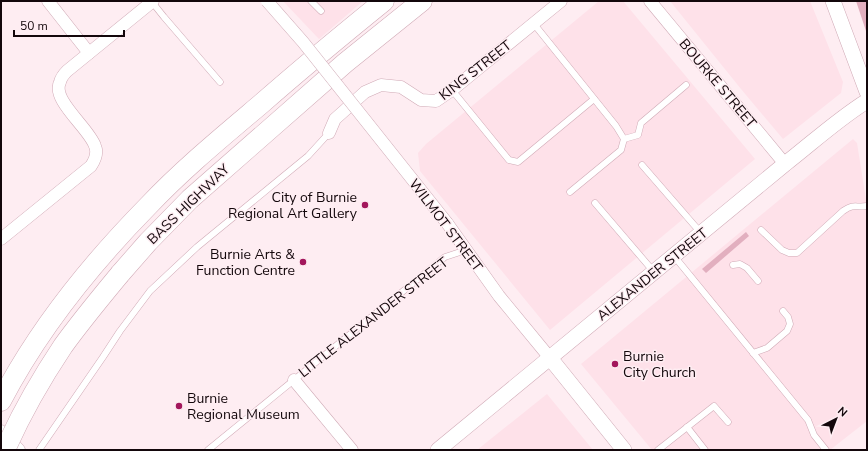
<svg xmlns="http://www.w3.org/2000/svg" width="868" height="451" viewBox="0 0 868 451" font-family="'Nunito Sans',sans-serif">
<rect width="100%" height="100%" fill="#feedf2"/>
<!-- built -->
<g fill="#fee1e9">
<polygon points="283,1 363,1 319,39"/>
<polygon points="599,1 623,1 755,159 550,330 420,171 418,153 426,144"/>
<polygon points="670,1 810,1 843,82 841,93 783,139 741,89"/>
<polygon points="853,139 857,143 867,206 867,421 830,450 652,450 581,364"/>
<polygon points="547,394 593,450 477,450"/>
</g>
<!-- green -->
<g fill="#e2afbf">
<polygon points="856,1 867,1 867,34"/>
<polygon points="746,232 749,236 706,273 702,269"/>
</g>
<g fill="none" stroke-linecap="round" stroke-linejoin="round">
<!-- service casing -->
<g stroke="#d0aab6" stroke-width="7">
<g id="service">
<polyline points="311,1 321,11"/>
<polyline points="152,2 164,17 220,82"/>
<polyline points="534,24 616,126 624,139 621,150 570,192"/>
<polyline points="452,90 509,160 518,162 594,99"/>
<polyline points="624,139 638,135 641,123 686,85"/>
<polyline points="642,165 701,233"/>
<polyline points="595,203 654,272"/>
<path d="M 761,230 L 782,250 L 789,253 L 797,253 L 843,211 C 855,203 855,208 867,206"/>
<polyline points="674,256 808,420 814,435 826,450"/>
<polyline points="733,265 740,264 747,268 758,281"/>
<polyline points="753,353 767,348 787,331 790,324 788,317 783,311"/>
<polyline points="687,427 705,450"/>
<polyline points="39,450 103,357 120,331 150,291 197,247 308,156 329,133"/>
<polyline points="208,450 445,257 466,250"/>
<polyline points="658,450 714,406 728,422"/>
</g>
</g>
<!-- minor casing -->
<g stroke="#d0aab6" stroke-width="13">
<g id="minor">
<polyline points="48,1 89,53"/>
<polyline points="650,1 785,164"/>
<polyline points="329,133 335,119 344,111 365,92 381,85 401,87 421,100 436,101 452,90 561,1"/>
<polyline points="447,223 499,296 550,358"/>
<path d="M 1,239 L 91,166 C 95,160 98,153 95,146 C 89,128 51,100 60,82 C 61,78 64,74 67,71 L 153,1"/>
<polyline points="294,380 352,450"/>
<polyline points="1,431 19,450"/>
</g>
</g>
<!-- tertiary casing -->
<g stroke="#d0aab6" stroke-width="16">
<g id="tertiary">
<polyline points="833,1 867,92"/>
<polyline points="550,358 624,450"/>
<path d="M 438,450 L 785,164 C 812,143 838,119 867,101"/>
</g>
</g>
<!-- trunk casing -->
<g stroke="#d0aab6" stroke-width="21">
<g id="trunk">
<polyline points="120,274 148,242 190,199 345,63 422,1"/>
<path d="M 1,401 C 39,328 91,264 148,206 C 183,169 222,137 261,104 C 301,69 342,35 384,1"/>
</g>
</g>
<!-- service -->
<use href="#service" stroke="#fff" stroke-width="6"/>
<!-- minor -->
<use href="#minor" stroke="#fff" stroke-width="12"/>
<!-- tertiary -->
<use href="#tertiary" stroke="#fff" stroke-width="15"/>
<!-- trunk -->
<use href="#trunk" stroke="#fff" stroke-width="20"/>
<!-- minor-bridge casing -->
<g stroke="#d0aab6" stroke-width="13" stroke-linecap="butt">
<polyline id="minor-bridge" points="267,1 303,42 447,223"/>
</g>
<!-- trunk-bridge casing -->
<g stroke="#d0aab6" stroke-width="21" stroke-linecap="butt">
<path id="trunk-bridge" d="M 5,450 C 21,414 41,379 63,346 C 81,321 101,297 120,274"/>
</g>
<!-- minor-bridge -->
<use href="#minor-bridge" stroke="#fff" stroke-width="12"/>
<!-- trunk-bridge -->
<use href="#trunk-bridge" stroke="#fff" stroke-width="20"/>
</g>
<!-- markers -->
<g fill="#a3165c" stroke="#feedf2" stroke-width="1.5">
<circle cx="365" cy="205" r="4"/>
<circle cx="303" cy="262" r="4"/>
<circle cx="615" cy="364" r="4"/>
<circle cx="179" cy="406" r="4"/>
</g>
<g text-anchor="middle" stroke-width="3" stroke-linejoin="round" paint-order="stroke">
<!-- street labels -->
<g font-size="14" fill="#13070b" stroke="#feedf2">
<text transform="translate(475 70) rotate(-38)" y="5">KING STREET</text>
<text transform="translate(718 83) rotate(50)" y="5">BOURKE STREET</text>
<text transform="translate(188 204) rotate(-44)" y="5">BASS HIGHWAY</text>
<text transform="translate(446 225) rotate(53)" y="5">WILMOT STREET</text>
<text transform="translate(652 274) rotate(-39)" y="5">ALEXANDER STREET</text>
<text transform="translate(373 317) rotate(-38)" y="5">LITTLE ALEXANDER STREET</text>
</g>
<!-- poi labels -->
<g font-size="14" fill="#13070b" stroke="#feedf2" text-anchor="end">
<text x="357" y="202">City of Burnie<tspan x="357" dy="16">Regional Art Gallery</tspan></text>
<text x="295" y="259">Burnie Arts &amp;<tspan x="295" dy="16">Function Centre</tspan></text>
<text x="623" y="361" text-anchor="start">Burnie<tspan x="623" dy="16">City Church</tspan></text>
<text x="187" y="403" text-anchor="start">Burnie<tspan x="187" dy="16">Regional Museum</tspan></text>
</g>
</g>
<!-- border -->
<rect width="868" height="451" fill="none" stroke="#13070b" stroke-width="4"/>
<!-- north arrow -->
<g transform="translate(836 419) rotate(42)" stroke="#feedf2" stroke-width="3" paint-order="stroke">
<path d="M0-3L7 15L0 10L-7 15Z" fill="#13070b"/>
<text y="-6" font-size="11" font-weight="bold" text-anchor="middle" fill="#13070b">N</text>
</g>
<!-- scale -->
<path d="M14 30v6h110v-6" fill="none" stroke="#13070b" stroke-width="2"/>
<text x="20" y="30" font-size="12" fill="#13070b" stroke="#feedf2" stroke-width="3" paint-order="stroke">50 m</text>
</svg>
